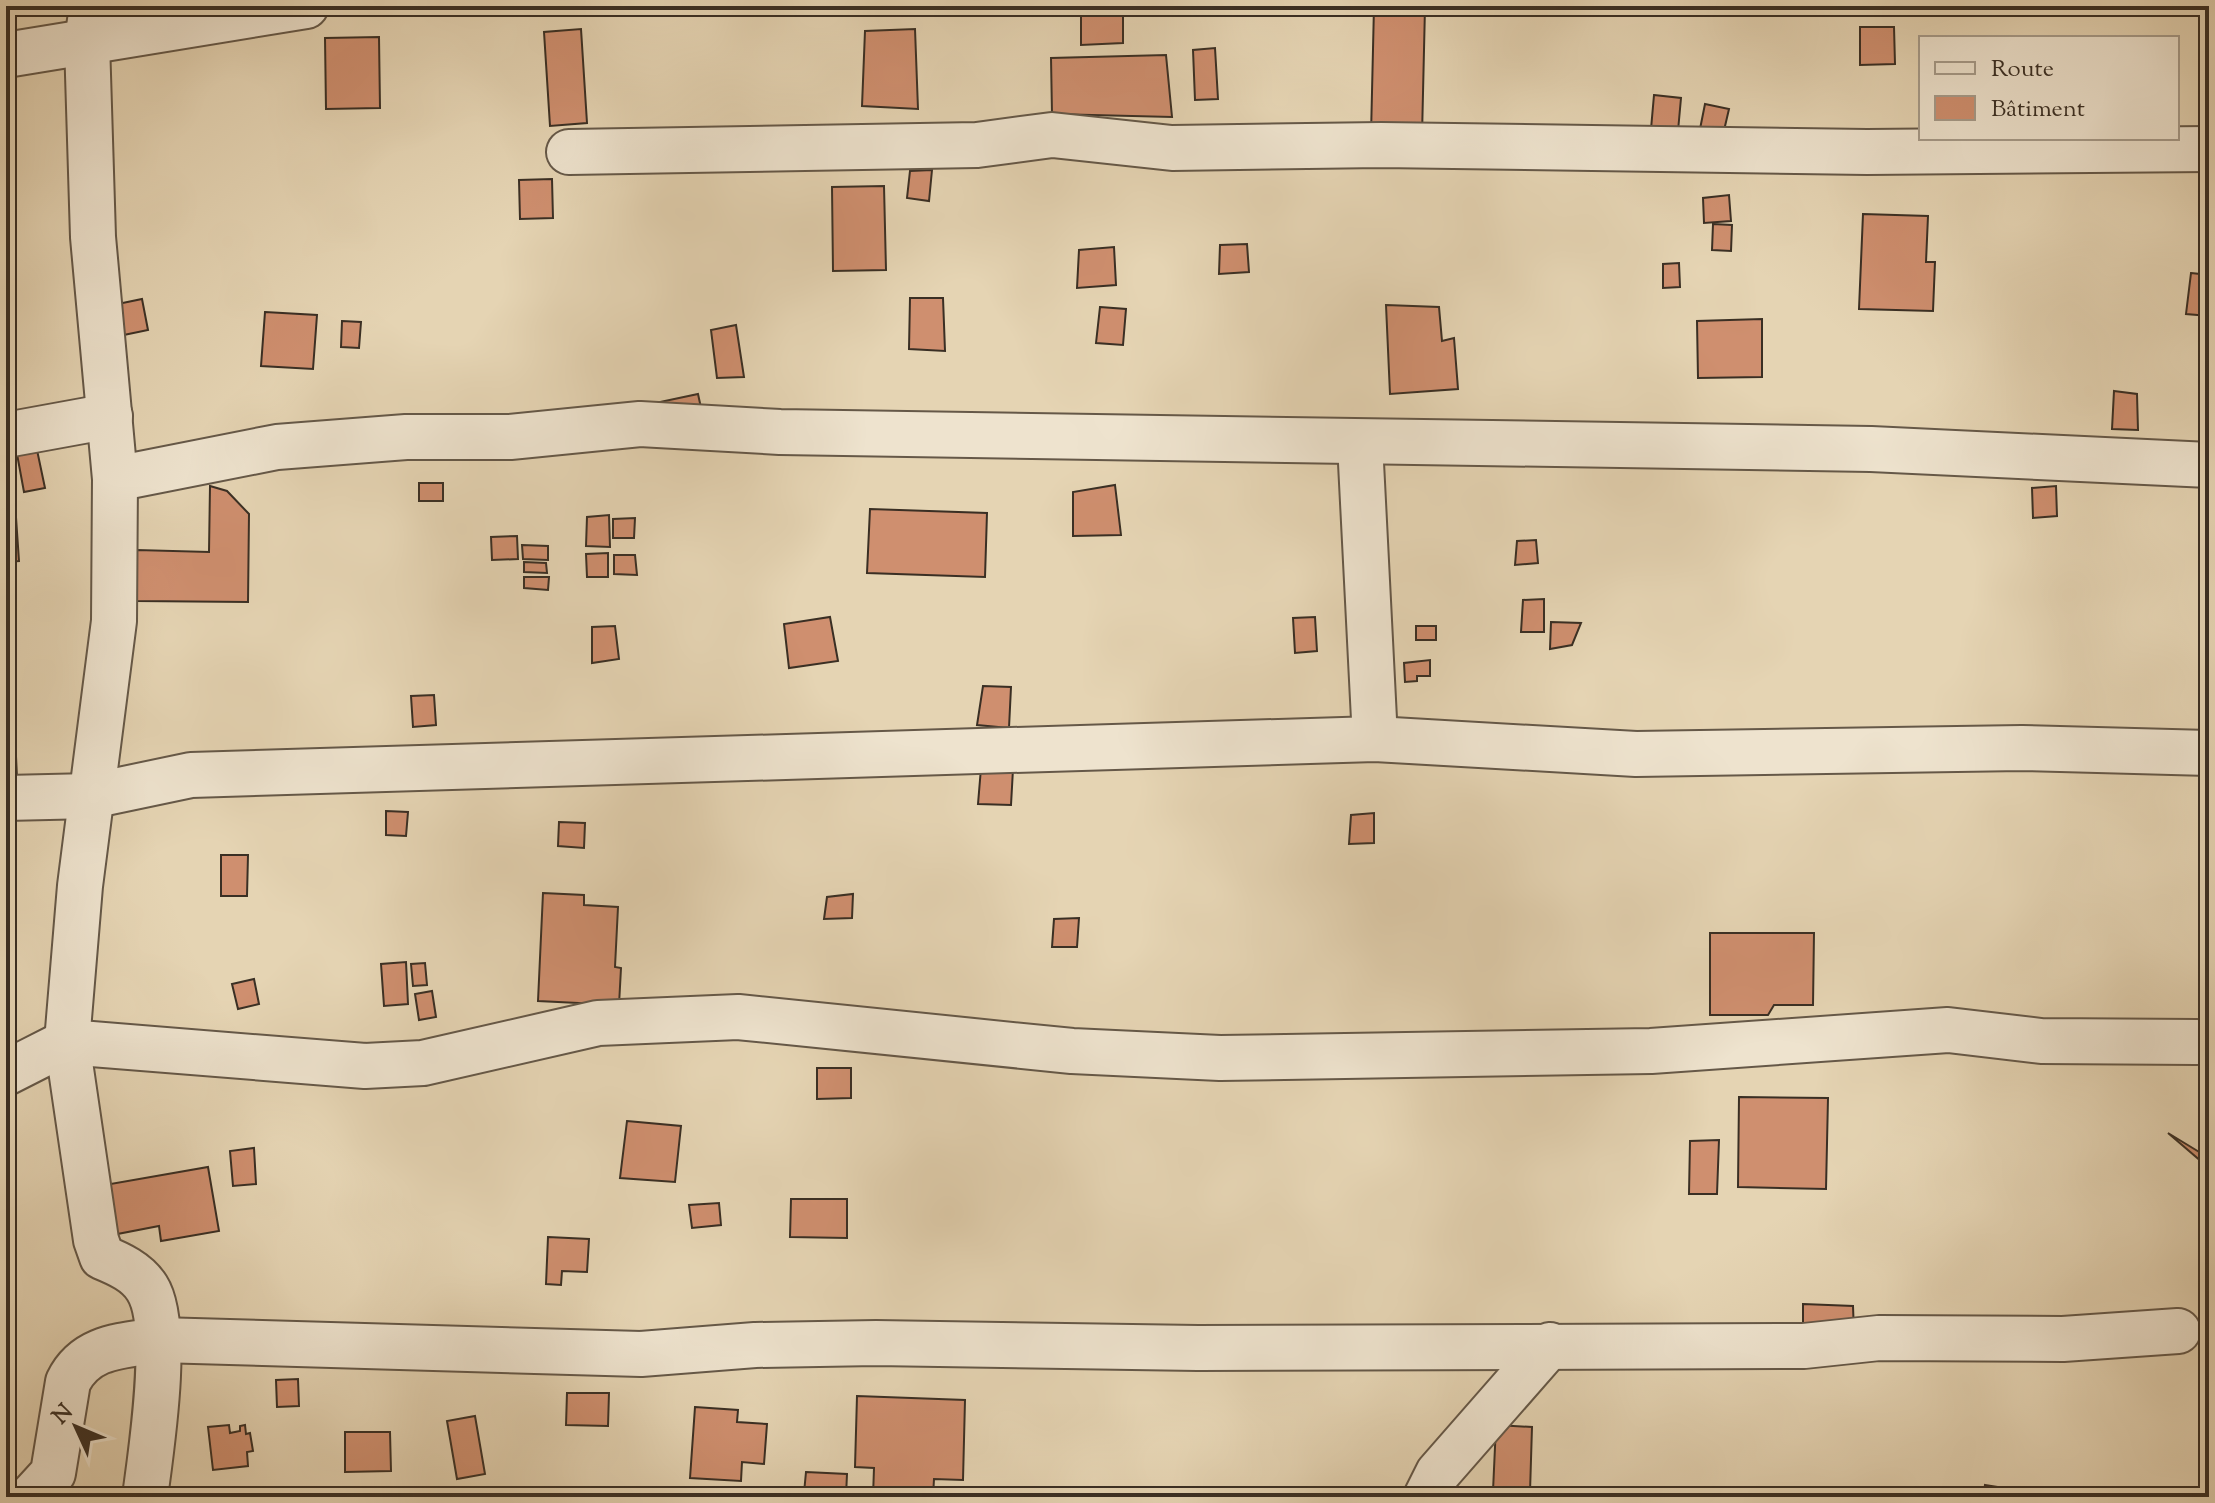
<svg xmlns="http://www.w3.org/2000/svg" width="2215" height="1503" viewBox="0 0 2215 1503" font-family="'Sorts Mill Goudy',serif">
<rect width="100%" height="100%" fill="#e5d4b3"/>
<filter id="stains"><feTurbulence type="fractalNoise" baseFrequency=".0025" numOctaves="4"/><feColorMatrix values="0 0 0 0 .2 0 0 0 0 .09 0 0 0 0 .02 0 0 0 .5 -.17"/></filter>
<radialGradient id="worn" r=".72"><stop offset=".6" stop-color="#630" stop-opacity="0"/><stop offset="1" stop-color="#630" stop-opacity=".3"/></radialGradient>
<!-- building -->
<g fill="#cf8f6f" stroke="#3a2f24" stroke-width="2">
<polygon points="1374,6 1425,7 1422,136 1371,135"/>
<polygon points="1123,13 1123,43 1081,45 1081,16"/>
<polygon points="1860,27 1894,27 1895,64 1860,65"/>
<polygon points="581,29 587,123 550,126 544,32"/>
<polygon points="915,29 918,109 862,106 865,31"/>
<polygon points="379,37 380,108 326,109 325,38"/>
<polygon points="1215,48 1218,99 1195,100 1193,50"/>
<polygon points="1166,55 1172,117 1052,114 1051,58"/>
<polygon points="1654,95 1681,98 1678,131 1651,129"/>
<polygon points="1705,104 1729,109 1722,139 1699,134"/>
<polygon points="932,170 929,201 907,198 910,171"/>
<polygon points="552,179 553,218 520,219 519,180"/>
<polygon points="884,186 886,270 833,271 832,187"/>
<polygon points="1729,195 1731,221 1704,223 1703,198"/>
<polygon points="1863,214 1928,216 1926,262 1935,262 1933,311 1859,309"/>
<polygon points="1713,224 1732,225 1731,251 1712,250"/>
<polygon points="1247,244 1249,272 1219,274 1220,245"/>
<polygon points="1114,247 1116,285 1077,288 1079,250"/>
<polygon points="1679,263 1680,287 1663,288 1663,264"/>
<polygon points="2191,273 2209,275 2209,316 2186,314"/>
<polygon points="910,298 943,298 945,351 909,349"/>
<polygon points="142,299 148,330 114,337 108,306"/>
<polygon points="1386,305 1439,307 1442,341 1454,338 1458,389 1390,394"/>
<polygon points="1100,307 1126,309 1123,345 1096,343"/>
<polygon points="265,312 317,315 313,369 261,366"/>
<polygon points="1762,319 1762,377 1698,378 1697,321"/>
<polygon points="342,321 361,322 359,348 341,347"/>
<polygon points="736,325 744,377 717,378 711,330"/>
<polygon points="2114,391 2137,394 2138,430 2112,429"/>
<polygon points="698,394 703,417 664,424 660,402"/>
<polygon points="37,450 45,488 24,492 17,454"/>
<polygon points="6,474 13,474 19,561 6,562"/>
<rect x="419" y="483" width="24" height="18"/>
<polygon points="1115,485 1121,535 1073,536 1073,492"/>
<polygon points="210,486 227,491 249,514 248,602 136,601 137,550 209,552"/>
<polygon points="2056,486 2057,516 2033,518 2032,488"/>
<polygon points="870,509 987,513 985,577 867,573"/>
<polygon points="609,515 610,547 586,546 587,517"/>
<polygon points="635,518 634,538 613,538 613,519"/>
<polygon points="517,536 518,559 492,560 491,537"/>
<polygon points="1536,540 1538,563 1515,565 1517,541"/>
<polygon points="522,545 548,546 548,560 523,559"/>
<polygon points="608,553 608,577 587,577 586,554"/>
<polygon points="614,555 635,555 637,575 614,574"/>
<polygon points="524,562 546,563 547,573 524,572"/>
<polygon points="524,577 549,577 548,590 524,588"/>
<polygon points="1544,599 1544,632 1521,632 1523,600"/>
<polygon points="830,617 838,661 789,668 784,624"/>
<polygon points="1315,617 1317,651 1295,653 1293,618"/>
<polygon points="1551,622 1581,623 1572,645 1550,649"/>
<polygon points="615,626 619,659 592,663 592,627"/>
<rect x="1416" y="626" width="20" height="14"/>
<polygon points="1430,660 1430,676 1417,676 1417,681 1405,682 1404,663"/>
<polygon points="983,686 1011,687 1009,728 977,725"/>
<polygon points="434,695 436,725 413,727 411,696"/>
<polygon points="6,735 15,735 17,778 6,779"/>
<polygon points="981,768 1013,769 1011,805 978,804"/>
<polygon points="386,811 408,812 406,836 386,835"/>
<polygon points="1374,813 1374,843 1349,844 1351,815"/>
<polygon points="559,822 585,823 584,848 558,846"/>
<polygon points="221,855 248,855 247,896 221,896"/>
<polygon points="543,893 584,895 584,905 618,907 615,967 621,968 619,1005 538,1001"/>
<polygon points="853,894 852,918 824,919 827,897"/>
<polygon points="1079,918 1077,947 1052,947 1054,919"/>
<polygon points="1710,933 1814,933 1813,1005 1774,1005 1768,1015 1710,1015"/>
<polygon points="406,962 408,1004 384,1006 381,964"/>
<polygon points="425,963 427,985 413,986 411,964"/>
<polygon points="254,979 259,1004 238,1009 232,984"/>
<polygon points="432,991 436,1017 419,1020 415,994"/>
<polygon points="817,1068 851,1068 851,1098 817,1099"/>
<polygon points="1739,1097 1828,1098 1826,1189 1738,1187"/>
<polygon points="627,1121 681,1126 675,1182 620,1178"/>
<polygon points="2168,1133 2209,1158 2209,1168"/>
<polygon points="1719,1140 1717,1194 1689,1194 1690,1141"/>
<polygon points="254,1148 256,1184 233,1186 230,1151"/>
<polygon points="208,1167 219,1231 161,1241 159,1226 107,1236 99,1186"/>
<polygon points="791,1199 847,1199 847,1238 790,1237"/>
<polygon points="719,1203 721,1225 692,1228 689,1205"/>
<polygon points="548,1237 589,1239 587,1272 562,1271 561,1285 546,1284"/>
<polygon points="1803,1304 1853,1306 1854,1333 1803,1337"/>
<polygon points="298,1379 299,1406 277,1407 276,1380"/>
<polygon points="567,1393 609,1393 608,1426 566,1425"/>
<polygon points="857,1396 965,1400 963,1480 934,1479 933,1497 873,1497 874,1468 855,1467"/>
<polygon points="695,1407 738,1410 737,1422 767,1424 764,1464 742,1462 741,1481 690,1478"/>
<polygon points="475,1416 485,1474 457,1479 447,1421"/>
<polygon points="229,1425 230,1433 240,1431 240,1426 245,1425 246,1434 250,1433 253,1451 247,1452 248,1466 213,1470 208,1427"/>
<polygon points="1496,1425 1532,1427 1530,1492 1493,1491"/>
<polygon points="345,1432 390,1432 391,1471 345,1472"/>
<polygon points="806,1472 847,1474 846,1496 804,1493"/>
<polygon points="1985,1485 2041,1494 2040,1497 1983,1497"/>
<polygon points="332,1490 333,1497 303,1497 303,1496"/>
</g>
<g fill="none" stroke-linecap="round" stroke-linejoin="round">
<!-- minor casing -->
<g stroke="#655848" stroke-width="48">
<g id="minor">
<path d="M 92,6 L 87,42 L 93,237 L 115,479 L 114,621 L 80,886 L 67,1042 L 96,1240 L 102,1257 C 119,1264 137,1272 147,1288 C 171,1325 151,1451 145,1497"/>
<polyline points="6,55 306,6"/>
<polyline points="569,152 977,145 1052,135 1172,148 1381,145 1867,152 2209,149"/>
<polyline points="6,435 110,416"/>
<polyline points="1360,443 1375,739"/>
<polyline points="115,479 277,447 406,437 510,437 640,424 780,432 1871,449 2209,465"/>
<polyline points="6,798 91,796 191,775 1375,739 1636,754 2022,748 2209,753"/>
<polyline points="6,1073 67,1042 365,1066 423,1063 598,1023 738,1017 1072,1051 1220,1058 1651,1051 1948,1030 2041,1041 2197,1042"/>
<path d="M 31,1497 L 53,1473 L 68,1382 C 86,1345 123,1346 159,1340 L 641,1354 L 755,1345 L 876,1343 L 1198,1348 L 1804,1346 L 1879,1338 L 2063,1339 L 2178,1331"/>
<polyline points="1426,1497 1438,1473 1550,1345"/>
</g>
</g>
<!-- minor -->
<use href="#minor" stroke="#eee3ce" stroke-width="44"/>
</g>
<!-- margin -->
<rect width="2215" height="1503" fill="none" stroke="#e5d4b3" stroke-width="32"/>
<rect x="8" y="8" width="2199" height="1487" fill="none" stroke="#3a2f24" stroke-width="4"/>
<rect x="16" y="16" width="2183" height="1471" fill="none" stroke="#3a2f24" stroke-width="2"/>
<!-- legend -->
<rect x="1919" y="36" width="260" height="104" fill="#eee3ce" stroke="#a69b8a" stroke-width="2"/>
<rect x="1935" y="62" width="40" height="12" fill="#eee3ce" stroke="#a69b8a" stroke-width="2"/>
<text x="1991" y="76" font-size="24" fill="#3a2f24">Route</text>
<rect x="1935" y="96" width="40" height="24" fill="#cf8f6f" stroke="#a69b8a" stroke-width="2"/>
<text x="1991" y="116" font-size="24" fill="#3a2f24">Bâtiment</text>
<!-- north arrow -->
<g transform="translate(76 1427) rotate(314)" stroke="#eee3ce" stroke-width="6" paint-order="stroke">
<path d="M0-6L14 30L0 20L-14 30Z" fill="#3a2f24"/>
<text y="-12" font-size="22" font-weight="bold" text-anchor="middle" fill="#3a2f24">N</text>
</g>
<rect width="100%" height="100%" filter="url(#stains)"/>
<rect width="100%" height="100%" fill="url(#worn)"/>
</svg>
